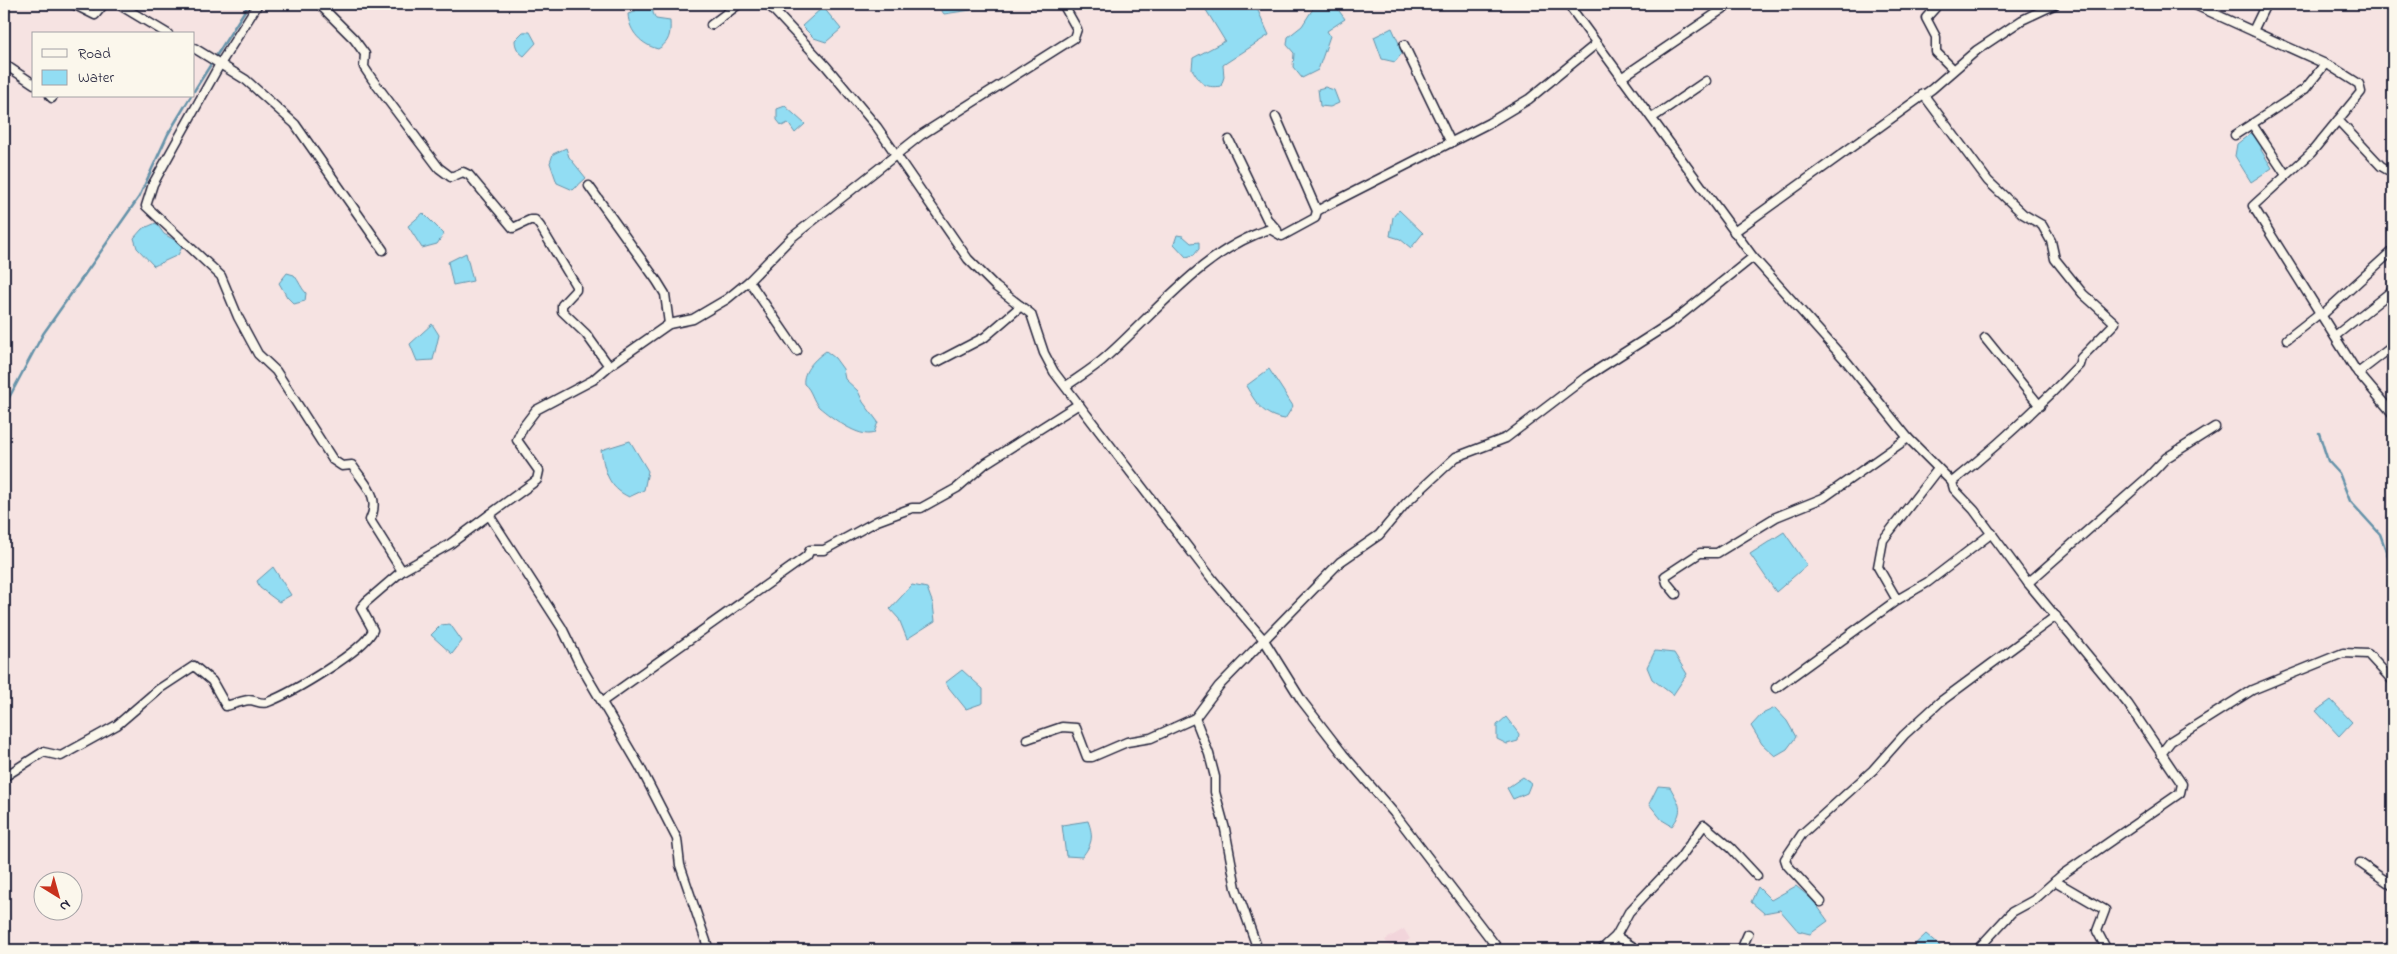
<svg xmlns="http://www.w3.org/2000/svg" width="2397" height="954" viewBox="0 0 2397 954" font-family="'Indie Flower',sans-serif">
<rect width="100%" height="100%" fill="#f6e3e2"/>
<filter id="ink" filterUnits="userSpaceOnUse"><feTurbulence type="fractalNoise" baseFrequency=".02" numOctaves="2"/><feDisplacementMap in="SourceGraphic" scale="10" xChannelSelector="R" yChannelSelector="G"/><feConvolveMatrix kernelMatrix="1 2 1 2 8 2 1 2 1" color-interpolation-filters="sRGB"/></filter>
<g filter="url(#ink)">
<!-- built -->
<polygon fill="#f2d5db" points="1404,929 1410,939 1392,950 1385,940"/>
<!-- water -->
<g fill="#92ddf3" stroke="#6592a9">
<path d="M 634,4 L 653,4 L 653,13 L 656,19 L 670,21 C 671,34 669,43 658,49 C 642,45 629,32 628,14 L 635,12 Z"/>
<polygon points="937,4 975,4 971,10 944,14"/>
<path d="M 1207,4 L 1255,4 L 1269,35 L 1223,65 L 1224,77 L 1221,86 C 1204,89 1200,82 1192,69 L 1193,58 L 1225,41 L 1206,10 Z"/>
<polygon points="1316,4 1334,4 1345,19 1327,31 1330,36 1318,70 1302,78 1293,67 1294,53 1287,45 1288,37 1302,26"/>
<polygon points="823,7 841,29 826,42 814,38 802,26"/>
<polygon points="1392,28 1403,52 1395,62 1382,59 1374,37"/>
<path d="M 523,32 L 530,32 L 536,43 L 524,56 C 518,52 515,47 515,40 Z"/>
<polygon points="1325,87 1334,90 1339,103 1330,107 1320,106 1318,89"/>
<polygon points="785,106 805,124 795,133 788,123 782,126 777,120 777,109"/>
<polygon points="2251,133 2262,143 2261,150 2272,168 2251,182 2235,156 2237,144"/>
<polygon points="566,148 569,157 586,178 573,190 557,183 550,163 553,154"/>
<polygon points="1399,210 1423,233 1411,248 1400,239 1390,236 1393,217"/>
<polygon points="423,213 444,234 437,244 422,248 408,226"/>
<polygon points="156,223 164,234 183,245 178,255 154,266 137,248 134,238 142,229"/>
<polygon points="1177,235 1183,236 1191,243 1199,242 1199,249 1194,255 1186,257 1174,244"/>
<polygon points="466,253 473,281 453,285 448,262"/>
<path d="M 287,273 L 294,275 C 299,281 301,288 306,293 L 305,301 L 294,304 L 287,297 L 279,283 Z"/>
<polygon points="432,324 439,335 433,360 417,361 410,344"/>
<path d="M 826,351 L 835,358 L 843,369 L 845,379 L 858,391 L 863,402 L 878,422 L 874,433 C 859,439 831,417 819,407 C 812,400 812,390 804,384 C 802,371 816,358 826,351 Z"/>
<path d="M 1269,369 L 1293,406 L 1285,419 C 1263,416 1256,403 1246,386 Z"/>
<path d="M 630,441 L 648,471 L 644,490 L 629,497 C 608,487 605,472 601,450 Z"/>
<polygon points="1784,532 1807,565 1776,592 1750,554"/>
<polygon points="273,567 291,595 279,602 260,588 257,581"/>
<polygon points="912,585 927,588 933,604 935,621 907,639 899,619 890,609"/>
<polygon points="450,624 462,641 452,654 431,635 441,625"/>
<polygon points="1655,651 1674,653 1687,674 1673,695 1652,679 1647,667"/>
<polygon points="962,670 983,689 983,703 966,709 945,683"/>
<polygon points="2331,700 2352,722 2339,736 2316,711"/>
<polygon points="1775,708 1787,721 1796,737 1787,749 1775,756 1762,744 1751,726 1762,714"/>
<polygon points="1506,717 1519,734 1518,741 1507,744 1497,739 1497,725"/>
<polygon points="1523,777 1531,783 1527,793 1513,799 1507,788"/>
<path d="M 1658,786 L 1670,787 C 1679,804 1685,809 1672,826 L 1662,820 L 1649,804 Z"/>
<path d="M 1088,821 C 1094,837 1092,844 1082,857 L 1066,856 L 1062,825 Z"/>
<polygon points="1796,886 1813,900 1828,921 1810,934 1798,931 1780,910 1764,913 1751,902 1758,887 1771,900"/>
<polygon points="1926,934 1945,950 1909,950"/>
</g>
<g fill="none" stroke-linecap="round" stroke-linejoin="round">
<!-- stream -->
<g stroke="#6592a9" stroke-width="2.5">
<polyline points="194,91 249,4"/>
<polyline points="4,407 43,334 139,197 168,134 191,96"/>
<polyline points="2319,433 2328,461 2339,473 2350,501 2380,534 2393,570"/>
</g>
<!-- minor casing -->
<g stroke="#22223b" stroke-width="11">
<g id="minor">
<polyline points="73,4 95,15 104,4"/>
<polyline points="118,4 168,34"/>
<path d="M 258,4 L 220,64 L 153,184 L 146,206 L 221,276 L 238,317 L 258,354 L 276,371 L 333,460 L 342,466 L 352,465 C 365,485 381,496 370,520 L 402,571"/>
<polyline points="319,4 354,39 365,54 364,67 372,79 439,168 451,177 463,172 469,175 513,228 530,220 535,220 540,226 576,286 576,290 562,305 562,311 586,334 609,366"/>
<polyline points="768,4 826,66 877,127 968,259 996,287 1031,314 1044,353 1054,372 1213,580 1264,640 1302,701 1343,754 1394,813 1499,950"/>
<polyline points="1933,4 1935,8 1926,18 1936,37 1936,52 1953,69"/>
<polyline points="2193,4 2332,67 2359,84 2361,92 2311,153 2253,206 2355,369 2393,414"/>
<polyline points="711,25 739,4"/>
<polyline points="2253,31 2266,4"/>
<polyline points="1404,45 1451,143"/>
<polyline points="194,48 246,80 295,124 383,250"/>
<polyline points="4,64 34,84"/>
<polyline points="1621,78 1730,4"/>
<path d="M 1923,94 L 1988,181 L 2023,214 L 2042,225 L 2051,241 L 2055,259 L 2083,294 L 2115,323 L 2081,358 L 2079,365 C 2039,407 1997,446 1952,482"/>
<polyline points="50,96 52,98"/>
<polyline points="1276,117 1317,211"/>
<polyline points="1652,118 1706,81"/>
<polyline points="2338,120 2381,166 2393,173"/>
<polyline points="2252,124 2286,175"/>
<polyline points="2235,135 2305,89 2325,64"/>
<polyline points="1229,140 1267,219 1277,230"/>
<polyline points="589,186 657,281 665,294 669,324"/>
<polyline points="1734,232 1932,89 1977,50 2022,20 2056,4"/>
<polyline points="1753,257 1847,362 1908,438 1952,482 1954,489 1974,510 2028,583 2128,704 2182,784 2180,793 2063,874 2034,900 2012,912 1977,950"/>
<polyline points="749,281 797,351"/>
<polyline points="2322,315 2393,250"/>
<polyline points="2335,336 2393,290"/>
<polyline points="1985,338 2040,406"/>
<polyline points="2287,339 2320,313"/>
<polyline points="937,362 985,337 1021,306"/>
<polyline points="2358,373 2393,346"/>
<path d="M 1066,386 C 1079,377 1094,368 1106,357 C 1157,312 1203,250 1270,229 L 1282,236 L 1315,218 L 1317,211 L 1326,206 L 1489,123 L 1529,99 L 1596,44"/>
<polyline points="489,515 537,480 539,471 517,440 523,427 536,410 593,380 609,366 669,324 693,319 727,299 749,281 791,238 921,135 1074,38 1077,29 1063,4"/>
<polyline points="2028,583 2147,478 2166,458 2215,427"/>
<polyline points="1676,594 1667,583 1665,576 1700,553 1717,553 1776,517 1823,498 1908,438"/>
<polyline points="1897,600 1878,567 1883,540 1938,469"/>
<polyline points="1776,688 1897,600 1928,582 1992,533"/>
<polyline points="603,701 807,556 810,550 824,550 877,521 912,508 921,508 957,488 986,463 1079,404"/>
<polyline points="1195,718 1209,754 1215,777 1215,792 1225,829 1236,888 1258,950"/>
<polyline points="1027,739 1062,727 1076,728 1087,757 1092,757 1127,742 1151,738 1195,718 1219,686 1340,562 1379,535 1406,503 1456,457 1506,438 1586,377 1672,322 1753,257 1568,4"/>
<polyline points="2161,754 2171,741 2252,690 2343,653 2368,654 2393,681"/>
<path d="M 4,777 L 43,752 L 61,756 L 117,725 L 159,689 L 194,666 L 212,681 L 226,706 C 233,704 242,701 249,700 C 255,700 262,705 268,702 C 291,693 364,651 373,630 L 361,608 L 366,602 L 402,571 L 450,544 L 489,515 L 562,628 L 579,663 L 640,767 L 677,839 L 680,865 L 709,950"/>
<polyline points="2360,863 2393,886"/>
<polyline points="2055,881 2105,910 2097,931 2107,950"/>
<polyline points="1821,902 1787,865 1785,859 1802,834 1873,770 1904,735 1940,702 2056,616"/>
<polyline points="1616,936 1638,950"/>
<polyline points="1601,950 1616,936 1629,912 1680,858 1704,825 1731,848 1757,876"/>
<polyline points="1741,950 1748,934"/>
</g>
</g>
<!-- secondary casing -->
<g stroke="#22223b" stroke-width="15">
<polyline id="secondary" points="2389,950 2393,947"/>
</g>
<!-- minor -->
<use href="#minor" stroke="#fbf7ec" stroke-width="8"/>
<!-- secondary -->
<use href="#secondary" stroke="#fbf7ec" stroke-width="11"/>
</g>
</g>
<!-- margin -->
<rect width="2397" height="954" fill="none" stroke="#fbf7ec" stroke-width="20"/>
<rect x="10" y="10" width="2377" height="934" fill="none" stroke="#22223b" stroke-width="2" filter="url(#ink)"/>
<!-- legend -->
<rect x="32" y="32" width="162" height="65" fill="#fbf7ec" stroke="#a4a2a5"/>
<rect x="42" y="49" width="25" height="8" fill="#fbf7ec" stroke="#a4a2a5"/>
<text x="78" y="58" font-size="15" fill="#22223b">Road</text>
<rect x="42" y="70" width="25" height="15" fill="#92ddf3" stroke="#a4a2a5"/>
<text x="78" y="82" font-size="15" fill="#22223b">Water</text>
<!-- north arrow -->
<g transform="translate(58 896) rotate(143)"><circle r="24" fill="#fbf7ec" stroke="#a4a2a5"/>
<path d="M0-4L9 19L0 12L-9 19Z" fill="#c8321e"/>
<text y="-8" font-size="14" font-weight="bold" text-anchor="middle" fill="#22223b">N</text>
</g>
</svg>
